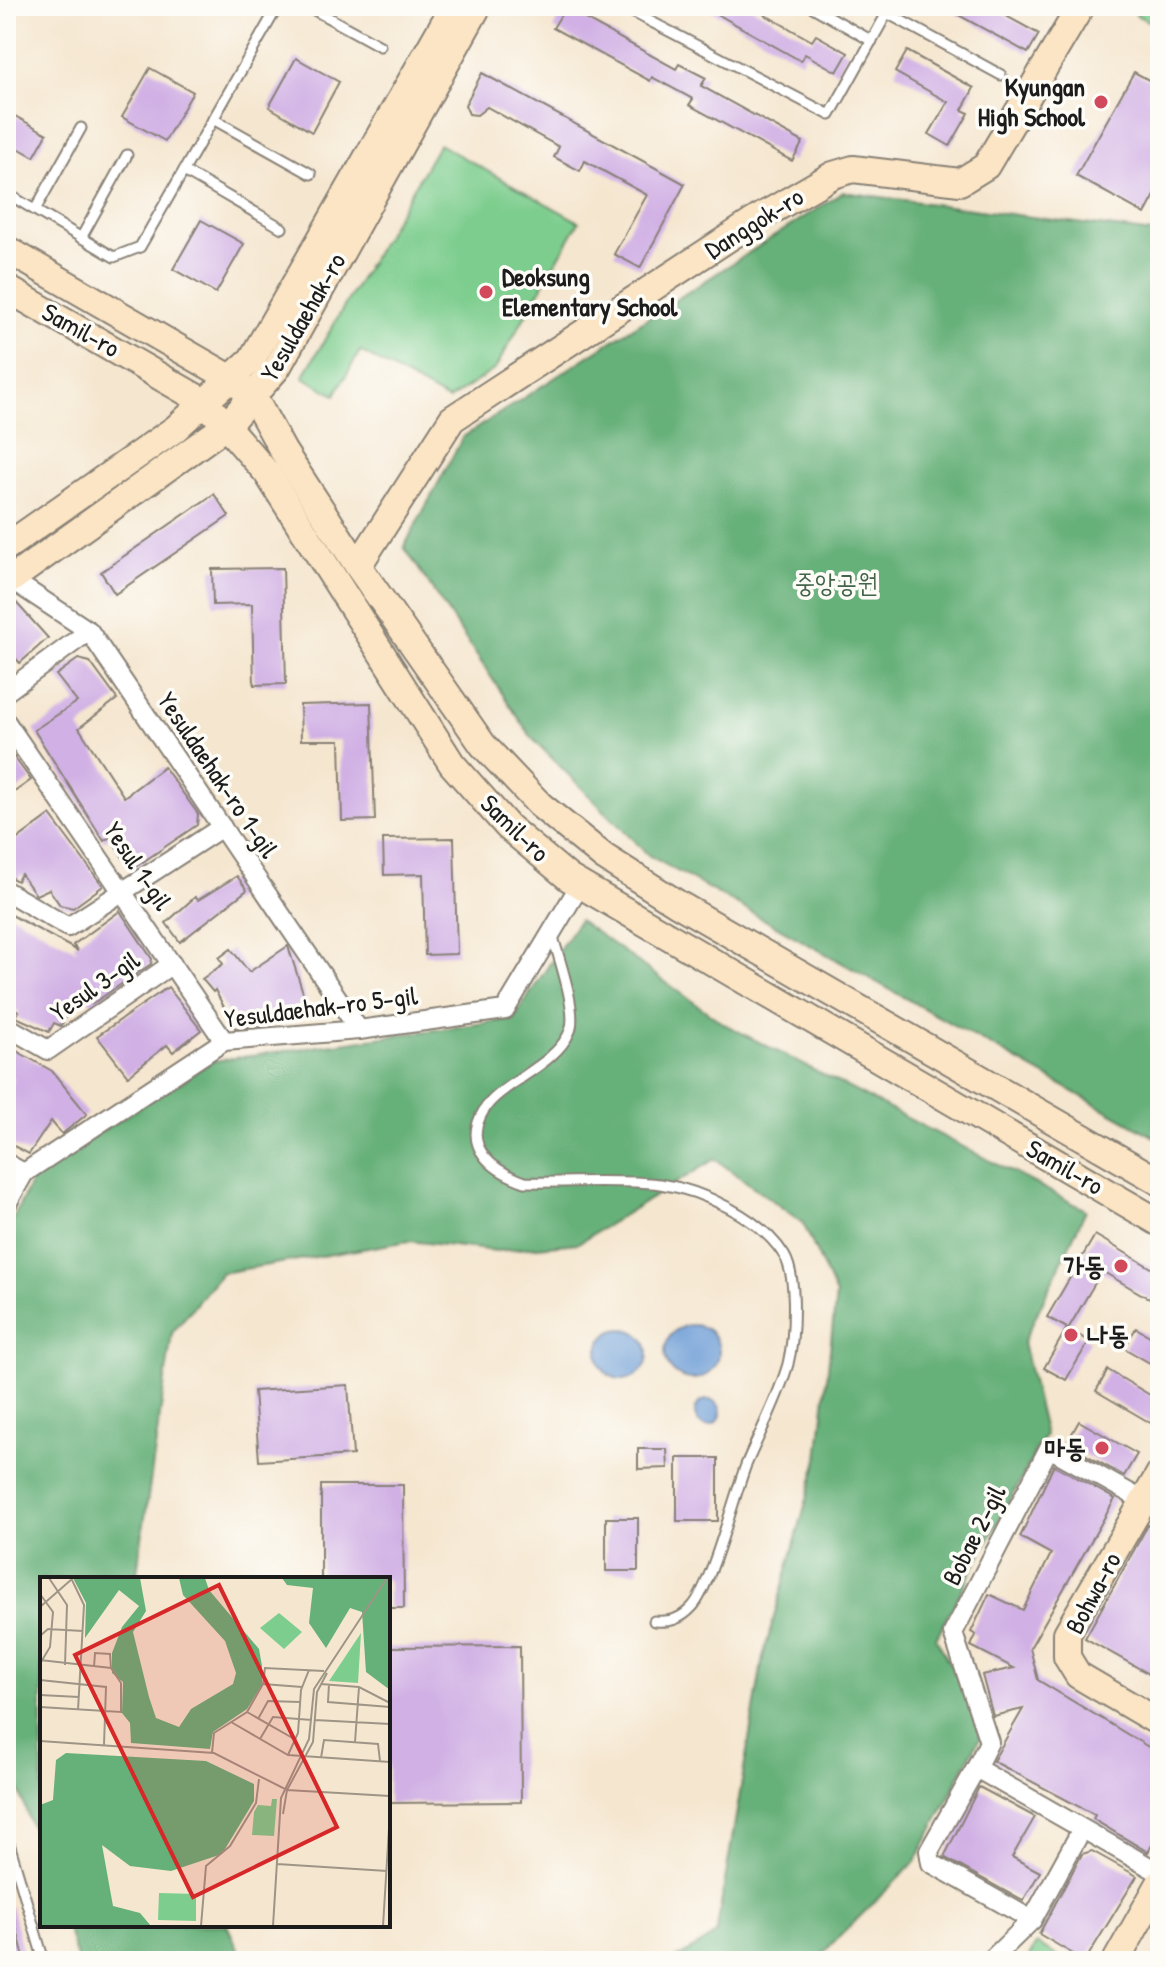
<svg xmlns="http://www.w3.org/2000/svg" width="1166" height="1967" viewBox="0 0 1166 1967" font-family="'Patrick Hand','Poor Story',sans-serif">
<rect width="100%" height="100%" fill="#fdfcf7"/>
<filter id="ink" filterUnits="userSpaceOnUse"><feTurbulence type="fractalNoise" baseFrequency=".0125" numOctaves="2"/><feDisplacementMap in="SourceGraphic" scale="16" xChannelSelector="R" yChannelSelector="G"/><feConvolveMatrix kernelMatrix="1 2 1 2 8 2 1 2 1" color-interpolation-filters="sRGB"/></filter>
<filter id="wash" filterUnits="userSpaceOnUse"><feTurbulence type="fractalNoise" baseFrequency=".006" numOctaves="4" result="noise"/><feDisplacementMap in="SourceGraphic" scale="32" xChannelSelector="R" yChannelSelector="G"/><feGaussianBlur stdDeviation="1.8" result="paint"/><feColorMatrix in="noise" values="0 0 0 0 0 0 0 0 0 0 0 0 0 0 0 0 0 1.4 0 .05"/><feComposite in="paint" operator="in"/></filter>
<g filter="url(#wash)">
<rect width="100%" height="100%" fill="#f5e6cf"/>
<!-- green -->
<g fill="#7dcd8e" stroke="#4c7455" stroke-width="2">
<polygon points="1140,6 1160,6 1160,27 1136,15"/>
<polygon points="439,144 579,222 495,369 448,400 360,351 335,395 303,377"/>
<polygon points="1036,1944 1066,1961 1027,1961"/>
</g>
<!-- forest -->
<g fill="#66b079" stroke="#41664a" stroke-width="2">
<polygon points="843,192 1160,234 1160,1140 648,855 532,738 404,547 463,437"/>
<polygon points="579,920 724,1024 1086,1210 1023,1343 1045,1435 936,1638 985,1728 916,1861 815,1961 673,1961 716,1934 763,1657 818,1459 836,1295 803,1223 715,1159 578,1243 497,1251 409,1241 221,1273 172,1333 136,1579 42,1579 42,1858 6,1752 6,1233 35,1173 213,1061 513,1019"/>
<polygon points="66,1925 227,1925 244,1961 78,1961"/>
</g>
<!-- water -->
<g fill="#6c9cd6" stroke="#445c79" stroke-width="2">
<circle cx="692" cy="1352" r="27"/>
<circle cx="623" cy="1354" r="25"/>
<circle cx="708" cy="1413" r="13"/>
</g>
<g id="blocks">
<!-- building -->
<g fill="#d1b1e5">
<polygon points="703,6 749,6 812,41 816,35 848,53 837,72 805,54 801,61"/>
<polygon points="942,6 988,6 1039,34 1028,53"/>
<polygon points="565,8 676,69 679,64 706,78 701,86 803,142 792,161 689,105 693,99 652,77 650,81 553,28"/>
<polygon points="907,51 974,88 962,110 969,113 950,146 929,134 948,102 895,72"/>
<polygon points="296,58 339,82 312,132 269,107"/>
<polygon points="150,68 193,92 165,141 122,117"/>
<polygon points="1134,72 1160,86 1160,186 1145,214 1076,176"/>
<polygon points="482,73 685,184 640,268 614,254 647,195 585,161 580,171 554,157 559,147 487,107 477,115 469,114 465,105"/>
<polygon points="6,111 47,134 34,157 6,141"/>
<polygon points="201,220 244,244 216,293 173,269"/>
<polygon points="214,494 229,516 115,594 101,572"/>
<polygon points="283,568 286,684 254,685 252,604 213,605 212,569"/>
<polygon points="12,598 48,638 20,663 6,648 6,599"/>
<polygon points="78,659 90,662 117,699 79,728 124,797 164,767 198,814 197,825 131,870 110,837 104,841 34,730 77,702 56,675"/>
<polygon points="371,703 375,820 342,821 340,740 301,740 300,705"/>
<polygon points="6,746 31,780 6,798"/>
<polygon points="50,815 103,886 73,908 60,905 49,889 36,895 21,874 17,881 6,875 6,835 16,840"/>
<polygon points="454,838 457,954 425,955 423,874 384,875 383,839"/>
<polygon points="237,876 247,890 180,942 166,923 195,897 198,900"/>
<polygon points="120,911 152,959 151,964 92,1004 81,990 61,1026 54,1023 49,1032 16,1017 19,1011 6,1005 6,972 14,956 6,952 6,912 78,951 73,945"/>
<polygon points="288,946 307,1005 294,1008 295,1015 261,1026 235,1028 215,990 213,992 202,979 223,964 219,958 231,949 249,972"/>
<polygon points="168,987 201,1030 173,1052 167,1045 128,1076 97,1036"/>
<polygon points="6,1045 52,1071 87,1114 62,1134 51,1121 29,1154 6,1142 6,1092 14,1078 9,1075 6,1082"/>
<polygon points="1095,1235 1160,1273 1160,1305 1102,1271 1068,1329 1089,1341 1066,1380 1044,1368 1067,1328 1047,1317"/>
<polygon points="1136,1328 1160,1342 1160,1369 1124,1348"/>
<polygon points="1108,1370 1160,1401 1160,1415 1154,1425 1096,1391"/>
<polygon points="348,1385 353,1455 259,1461 254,1391"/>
<polygon points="1079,1421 1137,1454 1124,1476 1066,1444"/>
<polygon points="638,1449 667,1449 668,1468 638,1469"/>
<rect x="677" y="1458" width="41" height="63"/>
<polygon points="1054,1465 1115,1499 1030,1648 1038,1680 1160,1754 1160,1831 1148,1852 1093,1819 1095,1815 993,1761 1023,1709 993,1716 982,1675 1014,1668 971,1646 976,1635 971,1632 989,1594 1023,1610 1051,1554 1020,1537"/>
<polygon points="321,1485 403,1485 404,1608 388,1608 388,1579 321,1579"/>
<rect x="606" y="1518" width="32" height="53"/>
<polygon points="1148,1525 1160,1531 1160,1680 1085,1638"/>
<polygon points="520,1646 521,1802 388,1803 388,1647"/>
<polygon points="979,1787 1035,1817 1012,1857 1040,1872 1023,1901 944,1857"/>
<polygon points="1092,1851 1137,1876 1085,1961 1039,1934 1082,1854"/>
<polygon points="11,1906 25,1961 6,1961 6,1907"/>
</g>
</g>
</g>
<g filter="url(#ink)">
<use href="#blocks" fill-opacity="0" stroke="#888176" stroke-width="2"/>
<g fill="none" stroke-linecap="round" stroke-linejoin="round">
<!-- lane casing -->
<g stroke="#888176" stroke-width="13">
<g id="lane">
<polyline points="307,6 380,46"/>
<polyline points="621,6 830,115 891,6"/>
<polyline points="811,6 872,41"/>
<polyline points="887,13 1001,75"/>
<polyline points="213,119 311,174"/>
<polyline points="184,171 282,228"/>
<polyline points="6,193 114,257 140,247 274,13 288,6"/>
<polyline points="35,210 81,128"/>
<polyline points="81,238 127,155"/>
<path d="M 552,934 C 558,955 578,1012 570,1031 C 556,1066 499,1084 484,1110 C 461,1147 493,1171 525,1182 C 566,1183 621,1179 660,1184 C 702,1190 761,1218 784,1255 C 798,1277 794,1340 788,1364 C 778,1399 760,1432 746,1465 C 734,1496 711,1587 692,1607 C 680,1620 670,1622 654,1621"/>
<polyline points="6,1833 44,1961"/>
</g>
</g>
<!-- street casing -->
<g stroke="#888176" stroke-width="22">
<g id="street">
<polyline points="6,576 89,631 359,1030"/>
<polyline points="6,692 89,631"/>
<polyline points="6,722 224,1041"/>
<polyline points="6,891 68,927 222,827"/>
<polyline points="6,1026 48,1050 172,964"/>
<polyline points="6,1163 24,1173"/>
<polyline points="6,1205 24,1173 224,1041 359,1030 505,1010 580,885"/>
<polyline points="1160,1510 1049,1448 953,1633 989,1742 976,1768 1160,1873"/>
<polyline points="976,1768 929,1851 931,1863 1032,1920 1081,1831"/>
<polyline points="990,1961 1032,1920"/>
</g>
</g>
<!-- secondary casing -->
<g stroke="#888176" stroke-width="30">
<g id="secondary">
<polyline points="6,249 232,379 254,398 283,451 358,566 483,745 540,805 604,857 678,904 1160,1182"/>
<polyline points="6,288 206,403 267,473 452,764 508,827 569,878 1160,1223"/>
<polyline points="6,547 175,429 252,359 454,6"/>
<polyline points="358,566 452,419 759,218 833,175 853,169 960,182 986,166 1081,6"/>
<polyline points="6,583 227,425 277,368 478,6"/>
<polyline points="1160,1473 1067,1633 1067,1657 1078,1675 1160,1723"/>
<polyline points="1116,1961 1160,1883"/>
</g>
</g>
<!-- lane -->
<use href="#lane" stroke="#fff" stroke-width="9"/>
<!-- street -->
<use href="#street" stroke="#fff" stroke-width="18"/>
<!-- secondary -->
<use href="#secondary" stroke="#fce5c4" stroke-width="26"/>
</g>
</g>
<!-- markers -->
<g fill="#d1495b" stroke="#fdfcf7" stroke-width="3">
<circle cx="1101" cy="102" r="8"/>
<circle cx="486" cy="292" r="8"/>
<circle cx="1121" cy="1266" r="8"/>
<circle cx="1071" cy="1335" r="8"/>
<circle cx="1102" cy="1448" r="8"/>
</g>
<g text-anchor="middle" stroke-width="7" stroke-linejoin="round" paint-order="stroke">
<!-- poi labels -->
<g font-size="26" font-weight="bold" fill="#1c1c1c" stroke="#fdfcf7" text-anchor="end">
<text x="1085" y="96">Kyungan<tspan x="1085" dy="30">High School</tspan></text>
<text x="502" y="286" text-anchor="start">Deoksung<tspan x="502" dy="30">Elementary School</tspan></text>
<text x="1105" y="1275">가동</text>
<text x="1087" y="1344" text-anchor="start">나동</text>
<text x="1086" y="1457">마동</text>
</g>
<!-- street labels -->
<g font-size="26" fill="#1c1c1c" stroke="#fdfcf7">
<text transform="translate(754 223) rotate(-32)" y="9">Danggok-ro</text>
<text transform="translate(303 317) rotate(-60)" y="9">Yesuldaehak-ro</text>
<text transform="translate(81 330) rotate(29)" y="9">Samil-ro</text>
<text transform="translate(218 775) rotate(56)" y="9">Yesuldaehak-ro 1-gil</text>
<text transform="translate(515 828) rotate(44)" y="9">Samil-ro</text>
<text transform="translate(138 866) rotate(56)" y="9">Yesul 1-gil</text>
<text transform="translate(95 986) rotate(-35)" y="9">Yesul 3-gil</text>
<text transform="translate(321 1007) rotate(-7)" y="9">Yesuldaehak-ro 5-gil</text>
<text transform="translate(1065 1167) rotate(30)" y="9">Samil-ro</text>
<text transform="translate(974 1535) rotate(-63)" y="9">Bobae 2-gil</text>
<text transform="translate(1093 1593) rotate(-62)" y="9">Bohwa-ro</text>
</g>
<!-- park labels -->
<g font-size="26" fill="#43634a" stroke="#fdfcf7">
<text x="836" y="592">중앙공원</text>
</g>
</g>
<!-- overview -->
<g transform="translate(40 1577)">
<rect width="350" height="350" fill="#f5e6cf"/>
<path d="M 239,36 L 262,55 L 244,72 L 220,51 ZM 321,56 L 318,106 L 289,104 ZM 232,222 L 237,222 L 234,259 L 212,258 L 214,235 L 218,228 L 231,229 ZM 119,316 L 156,317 L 156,344 L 118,343 Z" fill="#7dcd8e"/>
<path d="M 33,1 L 100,1 L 106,34 L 93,55 L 109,120 L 116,141 L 139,150 L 151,132 L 193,107 L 196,96 L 185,64 L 143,18 L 139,1 L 165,1 L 169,13 L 219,72 L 222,89 L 222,108 L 207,132 L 173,155 L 170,172 L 91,166 L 90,146 L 82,136 L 83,105 L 72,96 L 72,76 L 82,50 L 99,29 L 79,13 L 45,61 L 46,26 ZM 242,1 L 350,1 L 350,113 L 326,95 L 322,35 L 310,31 L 286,71 L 269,46 L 273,11 L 247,8 ZM 26,176 L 166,184 L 214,207 L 214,224 L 182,277 L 131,294 L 90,289 L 62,268 L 73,329 L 100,336 L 111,349 L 0,349 L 0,228 L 13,223 L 16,183 Z" fill="#66b079"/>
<path fill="none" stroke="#9e9587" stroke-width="2" d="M 9,1 L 27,28 L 25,88M 31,1 L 44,28 L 38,133M 0,17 L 13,35 L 10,70 L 1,85M 0,30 L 32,2M 0,59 L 8,52 L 43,54M 0,83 L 71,91 L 81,106 L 81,135 L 0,130M 54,90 L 55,76 L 70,77 L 71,91M 0,103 L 66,110 L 64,168M 223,107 L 262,110M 281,107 L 319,110 L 350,126M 289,107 L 288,125 L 350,130M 0,118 L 39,120M 207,135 L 256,163M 218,142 L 228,124 L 260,125M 275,143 L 350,147M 191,145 L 248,178 L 350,185M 220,162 L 233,140 L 272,143M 0,164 L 174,176 L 247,213 L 350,219M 315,165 L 319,110M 172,176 L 174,156 L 207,135 L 223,107 L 225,91 L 284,94M 248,178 L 258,156 L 261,113 L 269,93M 281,181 L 284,163 L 338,167 L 340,184M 243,237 L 247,213 L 273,165 L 277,115 L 287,96M 237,287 L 347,294M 161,349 L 166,289 L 190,269 L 216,226 L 219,202M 233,349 L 241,221 L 269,162 L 274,112 L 347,1M 343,349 L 350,235"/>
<path fill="#d62828" fill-opacity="0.15" stroke="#d62828" stroke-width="4" d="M 179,8 L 297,250 L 153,320 L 35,78 Z"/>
<rect width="350" height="350" fill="none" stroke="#1c1c1c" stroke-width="4"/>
</g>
<!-- margin -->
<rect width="1166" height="1967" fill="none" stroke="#fdfcf7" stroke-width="32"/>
</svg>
